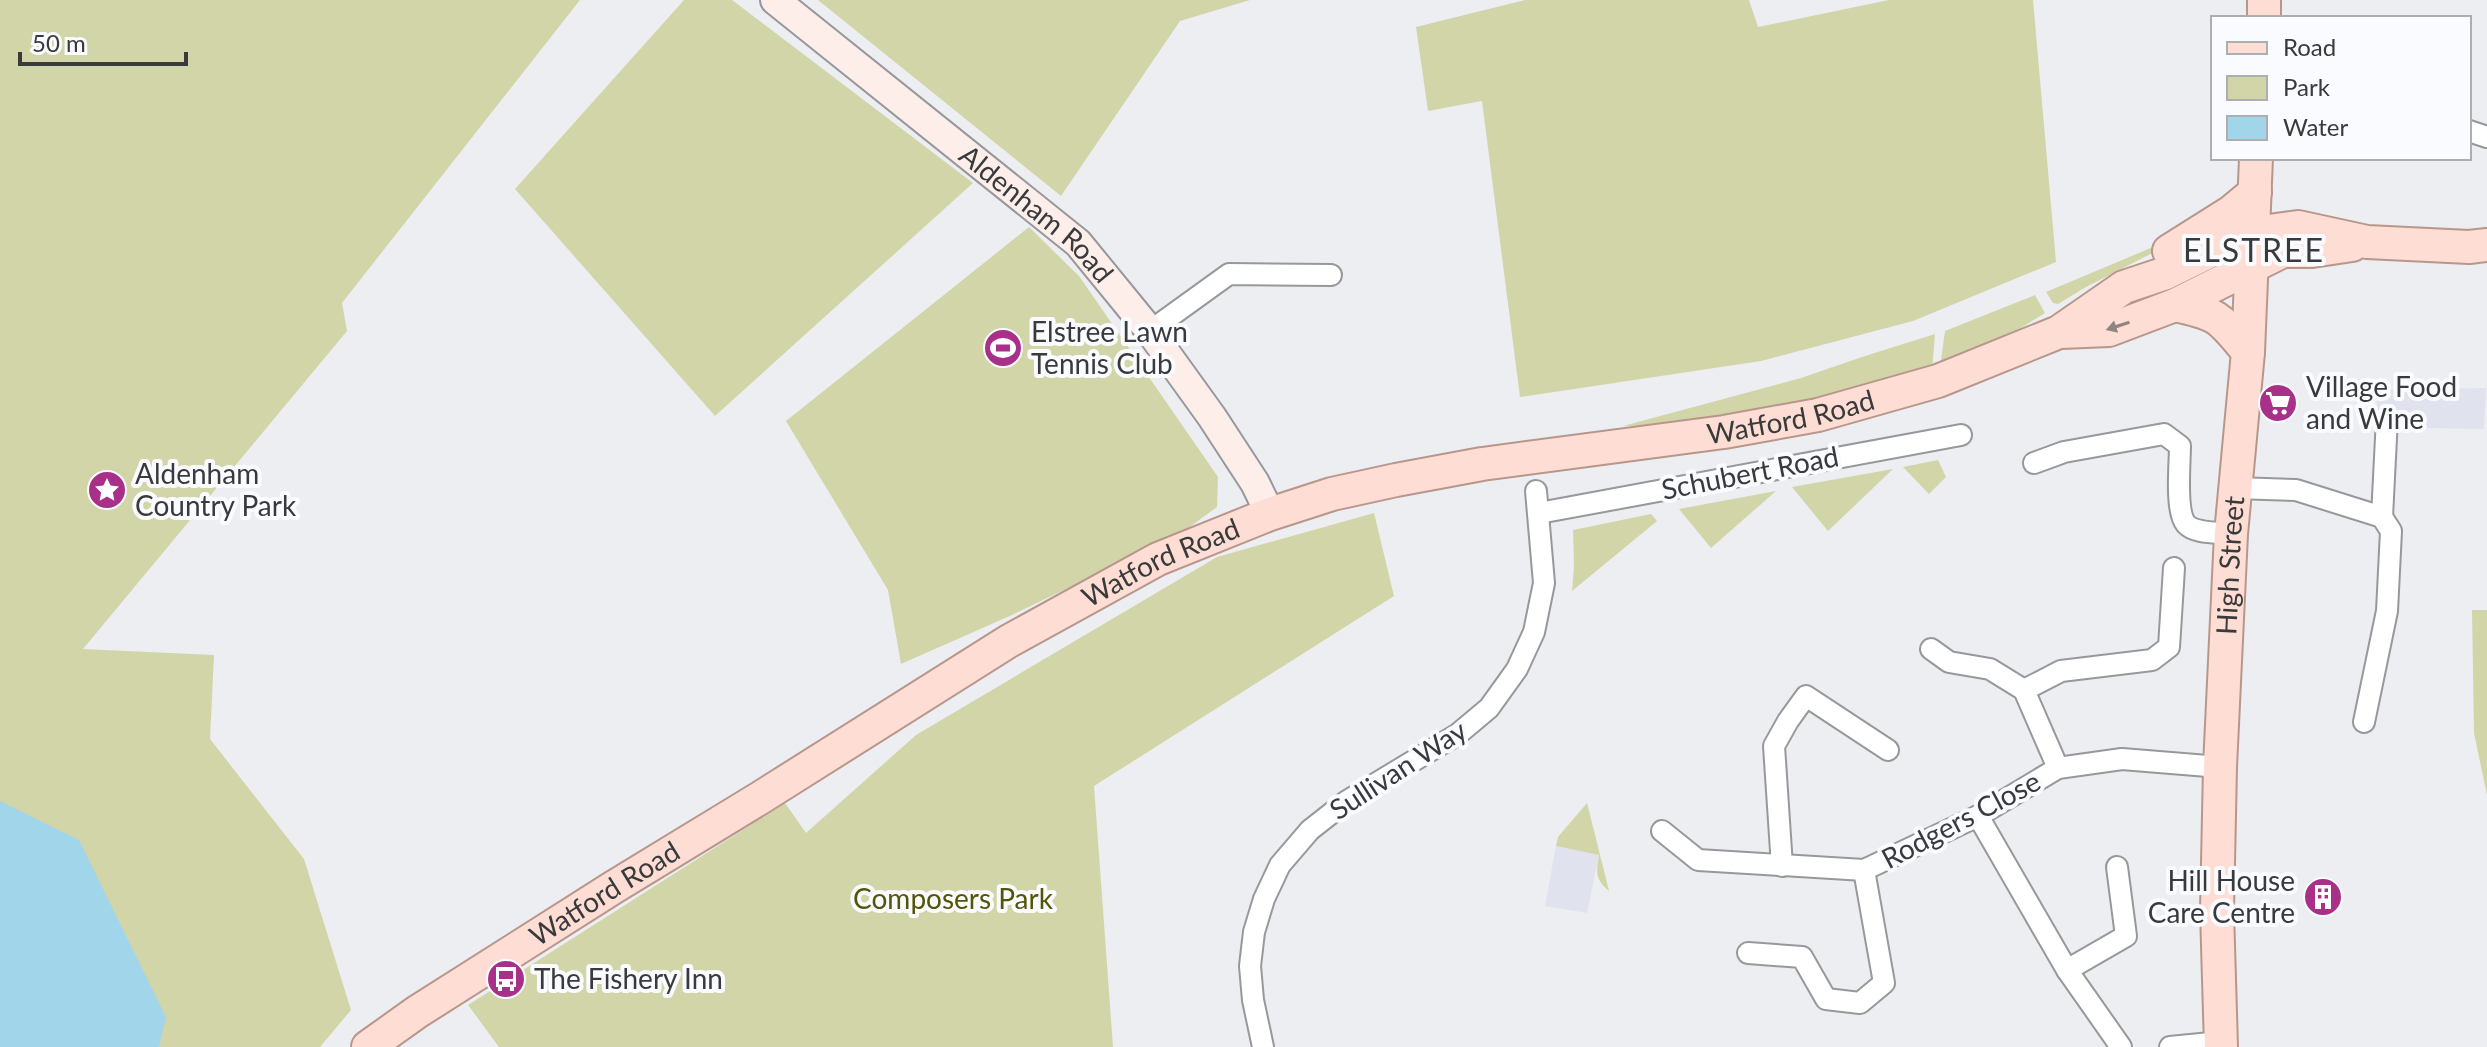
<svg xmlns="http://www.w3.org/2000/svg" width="2487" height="1047" viewBox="0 0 2487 1047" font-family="Lato,sans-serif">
<rect width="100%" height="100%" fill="#edeef2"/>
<!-- built -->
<g fill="#e0e3ee">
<polygon points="2486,388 2484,429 2374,427 2378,390"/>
<polygon points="1556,846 1599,855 1587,913 1545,906"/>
</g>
<!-- green -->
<g fill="#d2d5a8">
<polygon points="0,0 580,0 342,303 347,331 83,649 214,655 210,739 304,859 351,1010 320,1047 0,1047"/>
<polygon points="684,0 732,0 973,183 715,416 515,189"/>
<polygon points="818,0 1250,0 1180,21 1061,196"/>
<polygon points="1525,0 1749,0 1758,27 1889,0 2033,0 2056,262 1913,321 1761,361 1520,397 1482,101 1428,111 1416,27"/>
<polygon points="1029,227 1079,276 1218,477 1217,507 1180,534 1012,615 901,664 888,590 786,421"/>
<polygon points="2165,242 2168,245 2086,287 2058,304 2053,303 2046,292"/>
<polygon points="2035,295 2045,313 1992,346 1940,367 1945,331"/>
<polygon points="1935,334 1932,370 1782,410 1686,425 1623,426 1801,378 1862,357"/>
<polygon points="1938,460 1946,477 1929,494 1903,467"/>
<polygon points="1893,469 1828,531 1792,487"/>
<polygon points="1776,491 1711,548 1679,509"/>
<polygon points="1374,513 1394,596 1094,786 1113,1047 499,1047 468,1005 785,803 806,833 916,735 1217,557"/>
<polygon points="1651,514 1657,521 1572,591 1574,567 1573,530"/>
<polygon points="2472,610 2487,610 2487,795 2474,733"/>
<path d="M 1587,803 L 1609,891 C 1595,879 1596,872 1599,855 L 1556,846 L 1558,837 Z"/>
</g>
<!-- water -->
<polygon fill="#a0d5ea" points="0,801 79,840 166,1017 159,1047 0,1047"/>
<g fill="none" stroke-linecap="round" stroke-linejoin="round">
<!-- street casing -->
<g stroke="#97989c" stroke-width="24">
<g id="street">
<polyline points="2469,131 2487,137"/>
<polyline points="1150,331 1229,274 1331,275"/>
<path d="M 2034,463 L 2064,452 L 2164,434 L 2180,446 C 2180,463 2175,511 2186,524 C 2195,534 2218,532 2231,534"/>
<polyline points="2235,488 2296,490 2382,517 2391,531 2387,611 2364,722"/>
<polyline points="1539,513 1961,435"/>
<polyline points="2382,517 2387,418"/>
<polyline points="1931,649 1949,662 1990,669 2024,690 2058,768"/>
<polyline points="2024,690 2061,671 2152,660 2169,647 2174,568"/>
<polyline points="1978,816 2067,970 2121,1047"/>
<polyline points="1662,831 1698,860 1864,870 1978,816 2058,768 2122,759 2220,767"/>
<polyline points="1782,866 1774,746 1788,721 1806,696 1888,750"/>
<polyline points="1748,953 1802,957 1826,999 1860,1003 1884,983 1864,870"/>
<polyline points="2067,970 2126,936 2117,867"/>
<polyline points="1263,1047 1253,1000 1250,966 1254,932 1264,899 1280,865 1310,830 1347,801 1458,734 1489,708 1517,669 1534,632 1544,583 1536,491"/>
<polyline points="2170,1047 2221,1042"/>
</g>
</g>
<!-- secondary casing -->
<g stroke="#97989c" stroke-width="32">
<g id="secondary">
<path id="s1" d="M 775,0 L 1078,243 L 1150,331 L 1212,417 L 1255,483 L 1270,514"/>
</g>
</g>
<!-- primary casing -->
<g stroke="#b8968c" stroke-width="36">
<g id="primary">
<polyline points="2264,18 2264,0"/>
<polyline points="2169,251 2231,212 2255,192"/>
<path d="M 2175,305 C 2219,314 2220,318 2248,352"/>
<polyline points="2061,332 2109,330 2175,305 2283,251 2312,251 2352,245"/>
<path id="s2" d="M 368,1047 L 417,1012 L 614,887 L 760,798 L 1009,641 L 1158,559 L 1270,514 L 1332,494 L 1396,480 L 1482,464 L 1724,432 L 1818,415 L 1938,381 L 2059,332 L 2124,287 L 2166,273 L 2219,247 L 2254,233 L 2298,227 L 2367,242 L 2469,247 L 2487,245"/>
<path id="s3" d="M 2221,1047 L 2217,911 L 2220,767 L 2231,534 L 2248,352 L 2256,158"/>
</g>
</g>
<!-- street -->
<use href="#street" stroke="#fff" stroke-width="20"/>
<!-- secondary -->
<use href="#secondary" stroke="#feeeea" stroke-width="28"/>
<!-- primary -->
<use href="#primary" stroke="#feded4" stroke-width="32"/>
</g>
<!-- one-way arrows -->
<defs><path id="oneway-solid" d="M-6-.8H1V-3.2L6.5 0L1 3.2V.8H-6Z" transform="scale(2)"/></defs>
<use fill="#928480" href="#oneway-solid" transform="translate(2118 326) rotate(162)"/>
<!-- icons -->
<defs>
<g id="stadium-disc" transform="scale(2)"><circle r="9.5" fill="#a83088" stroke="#fafbff"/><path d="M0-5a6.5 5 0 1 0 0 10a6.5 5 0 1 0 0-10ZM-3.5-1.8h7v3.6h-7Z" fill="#fff"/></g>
<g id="supermarket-disc" transform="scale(2)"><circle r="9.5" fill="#a83088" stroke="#fafbff"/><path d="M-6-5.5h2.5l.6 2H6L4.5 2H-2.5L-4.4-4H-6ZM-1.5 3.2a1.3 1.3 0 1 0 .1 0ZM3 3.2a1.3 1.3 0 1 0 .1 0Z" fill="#fff"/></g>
<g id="sight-disc" transform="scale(2)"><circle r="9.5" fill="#a83088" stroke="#fafbff"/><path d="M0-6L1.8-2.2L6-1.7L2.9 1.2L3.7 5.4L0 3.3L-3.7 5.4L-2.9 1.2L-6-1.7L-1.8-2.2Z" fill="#fff"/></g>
<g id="building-disc" transform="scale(2)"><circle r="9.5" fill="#a83088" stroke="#fafbff"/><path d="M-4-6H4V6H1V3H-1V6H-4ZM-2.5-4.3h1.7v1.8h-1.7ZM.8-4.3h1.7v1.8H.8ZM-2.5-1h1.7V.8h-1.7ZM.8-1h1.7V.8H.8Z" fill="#fff"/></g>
<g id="bus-disc" transform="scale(2)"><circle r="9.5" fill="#a83088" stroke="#fafbff"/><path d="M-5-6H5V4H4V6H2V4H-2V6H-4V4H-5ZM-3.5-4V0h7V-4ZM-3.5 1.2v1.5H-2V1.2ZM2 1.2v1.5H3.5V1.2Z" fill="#fff"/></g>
</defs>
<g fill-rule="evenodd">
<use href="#stadium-disc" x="1003" y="348"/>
<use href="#supermarket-disc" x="2278" y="403"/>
<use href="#sight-disc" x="107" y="490"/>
<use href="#building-disc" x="2323" y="897"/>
<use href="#bus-disc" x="506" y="979"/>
</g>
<g text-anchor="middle" stroke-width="8" stroke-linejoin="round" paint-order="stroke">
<!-- street labels -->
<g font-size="28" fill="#393a3b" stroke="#fafbff">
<text dy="10" stroke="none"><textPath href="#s1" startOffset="338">Aldenham Road</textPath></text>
<text dy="10" stroke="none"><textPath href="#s2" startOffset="1580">Watford Road</textPath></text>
<text transform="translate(1750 473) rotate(-11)" y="10">Schubert Road</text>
<text dy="10" stroke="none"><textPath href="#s2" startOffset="930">Watford Road</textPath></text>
<text dy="10" stroke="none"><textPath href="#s3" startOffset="482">High Street</textPath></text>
<text transform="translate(1398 770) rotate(-33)" y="10">Sullivan Way</text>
<text transform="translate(1961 820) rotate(-28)" y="10">Rodgers Close</text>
<text dy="10" stroke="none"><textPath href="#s2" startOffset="282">Watford Road</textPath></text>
</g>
<!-- poi labels -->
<g font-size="28" fill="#393a3b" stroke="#fafbff" text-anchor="start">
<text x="1031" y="342">Elstree Lawn<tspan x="1031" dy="32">Tennis Club</tspan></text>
<text x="2306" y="397">Village Food<tspan x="2306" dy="32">and Wine</tspan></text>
<text x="135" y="484">Aldenham<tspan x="135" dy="32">Country Park</tspan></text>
<text x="2295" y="891" text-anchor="end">Hill House<tspan x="2295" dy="32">Care Centre</tspan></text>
<text x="534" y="989">The Fishery Inn</text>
</g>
<!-- park labels -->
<g font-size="28" fill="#535507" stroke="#fafbff">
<text x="953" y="909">Composers Park</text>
</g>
<!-- quarter labels -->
<g font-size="32" letter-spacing="2" fill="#393a3b" stroke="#fafbff">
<text x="2254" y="262">ELSTREE</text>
</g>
</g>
<!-- legend -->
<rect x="2211" y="16" width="260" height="144" fill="#fafbff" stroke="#adaeb1" stroke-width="2"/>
<rect x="2227" y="42" width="40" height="12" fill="#feded4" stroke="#adaeb1" stroke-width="2"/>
<text x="2283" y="56" font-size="24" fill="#393a3b">Road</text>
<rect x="2227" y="76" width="40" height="24" fill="#d2d5a8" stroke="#adaeb1" stroke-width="2"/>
<text x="2283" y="96" font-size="24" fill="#393a3b">Park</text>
<rect x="2227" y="116" width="40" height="24" fill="#a0d5ea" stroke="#adaeb1" stroke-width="2"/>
<text x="2283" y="136" font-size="24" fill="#393a3b">Water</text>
<!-- scale -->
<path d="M20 52v12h166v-12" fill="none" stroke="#393a3b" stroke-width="4"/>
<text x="32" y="52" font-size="24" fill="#393a3b" stroke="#fafbff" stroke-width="6" paint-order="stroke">50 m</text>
</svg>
